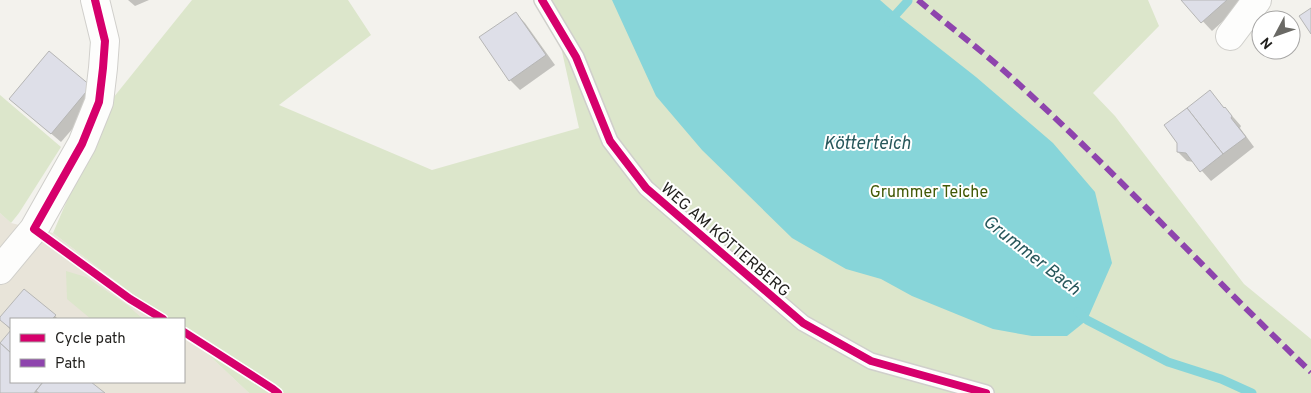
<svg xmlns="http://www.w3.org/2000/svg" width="1311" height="393" viewBox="0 0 1311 393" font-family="Overpass,sans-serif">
<rect width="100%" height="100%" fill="#f3f2ed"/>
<!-- built -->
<polygon fill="#e8e4d9" points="0,213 11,223 53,233 165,319 11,319 11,382 184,382 184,334 199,346 249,393 0,393"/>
<!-- green -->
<g fill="#dce6cb">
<polygon points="192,0 348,0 371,35 279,105 432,170 579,128 553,11 543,0 1148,0 1159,26 1093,93 1115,116 1244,284 1311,339 1311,393 249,393 199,346 184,334 184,319 165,319 53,233 109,103"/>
<polygon points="0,95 61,147 19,213 11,223 0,213"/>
<polygon points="66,271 86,277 127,305 143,319 91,319 67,299"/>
</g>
<!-- water -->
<polygon fill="#87d5d9" points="612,0 880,0 896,14 976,77 1053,143 1095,192 1112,263 1087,320 1067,336 1032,336 993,329 912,296 881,279 846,269 792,238 702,150 656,96"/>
<!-- shadow -->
<g fill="#0003">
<polygon points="128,0 149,0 135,6"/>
<polygon points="1183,0 1238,0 1242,4 1212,31"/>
<polygon points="516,14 525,23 555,65 520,90 510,80 481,38"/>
<polygon points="49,53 100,97 61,142 21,108"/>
<polygon points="1209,92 1234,118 1241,126 1240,128 1254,147 1211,181 1194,162 1187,161 1178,152"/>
<polygon points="55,316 58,319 11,319 11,330 0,319"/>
<polygon points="11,332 11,382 89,382 102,393 0,393 0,345"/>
</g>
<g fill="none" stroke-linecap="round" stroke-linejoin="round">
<!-- stream -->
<g stroke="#87d5d9" stroke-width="9">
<polyline points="889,22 908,1"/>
<polyline points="1078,312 1087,320 1168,362 1221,379 1252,393"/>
</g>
</g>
<!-- building -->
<g fill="#dedfe8" stroke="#b6b6b5">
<polygon points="1181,0 1227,0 1201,23"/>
<polygon points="1311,8 1311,34 1299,16"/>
<polygon points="516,12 546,55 509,81 479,37"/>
<polygon points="49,51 91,86 51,134 9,99"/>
<polygon points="1210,90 1224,108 1225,107 1232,116 1231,118 1246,137 1223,154 1187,108"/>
<polygon points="1187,108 1223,154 1200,172 1186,153 1177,152 1177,143 1164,125"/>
<polygon points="24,289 56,315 52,319 11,319 11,329 0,320 0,317"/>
<polygon points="11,330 11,353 0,343"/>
<polygon points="0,343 11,353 11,382 43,382 34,393 0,393"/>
<polygon points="43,382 91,382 105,393 39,393 36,391"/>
</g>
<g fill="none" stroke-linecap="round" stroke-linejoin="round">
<!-- service casing -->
<g stroke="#d0cfcb" stroke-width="18">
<polyline id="service" points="542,0 576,57 610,141 646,188 803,323 871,361 986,393"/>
</g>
<!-- minor casing -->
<g stroke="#d0cfcb" stroke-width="30">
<g id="minor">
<polyline points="1230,36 1257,0"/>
<polyline points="0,270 34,229 82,144 99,102 103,68 105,41 95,0"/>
</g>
</g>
<!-- service -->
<use href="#service" stroke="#fdfdfc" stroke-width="15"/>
<!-- minor -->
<use href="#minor" stroke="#fdfdfc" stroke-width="28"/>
<!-- quiet -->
<path stroke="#8e44ad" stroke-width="6" stroke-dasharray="12 6" stroke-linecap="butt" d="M 918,0 C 949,26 981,50 1011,77 C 1115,171 1209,275 1311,372"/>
<!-- cycleway casing -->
<g stroke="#fff" stroke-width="11">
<g id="cycleway">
<polyline points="95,0 105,41 103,68 99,102 82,144 34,229 130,299 163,319"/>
<polyline points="542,0 576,57 610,141 646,188 803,323 871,361 986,393"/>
<polyline points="184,332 273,389 278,393"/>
</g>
</g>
<!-- cycleway -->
<use href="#cycleway" stroke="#d6006c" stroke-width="8"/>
</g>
<g text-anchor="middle" stroke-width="4" stroke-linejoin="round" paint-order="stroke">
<!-- park labels -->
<g font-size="16" fill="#415906" stroke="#fff">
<text x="929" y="197">Grummer Teiche</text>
</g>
<!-- street labels -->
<g font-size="16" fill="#201f1c" stroke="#fff">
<text transform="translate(726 239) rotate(41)" y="6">WEG AM KÖTTERBERG</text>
</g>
<!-- water labels -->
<g font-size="18" font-style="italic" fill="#27575b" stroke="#fff">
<text x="867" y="149">Kötterteich</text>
<text transform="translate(1032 255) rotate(38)" y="6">Grummer Bach</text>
</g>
</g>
<!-- legend -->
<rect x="10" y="318" width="175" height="65" fill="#ffffff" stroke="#a6a5a4"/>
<rect x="20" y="334" width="25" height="8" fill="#d6006c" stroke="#a6a5a4"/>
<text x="55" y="343" font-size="15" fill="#201f1c">Cycle path</text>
<rect x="20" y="359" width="25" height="8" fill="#8e44ad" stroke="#a6a5a4"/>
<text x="55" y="368" font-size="15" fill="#201f1c">Path</text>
<!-- north arrow -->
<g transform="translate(1276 35) rotate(229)"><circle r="24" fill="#ffffff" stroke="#a6a5a4"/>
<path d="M0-4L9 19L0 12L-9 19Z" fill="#6a6965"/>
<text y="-8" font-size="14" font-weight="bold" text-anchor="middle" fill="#201f1c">N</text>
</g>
</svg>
